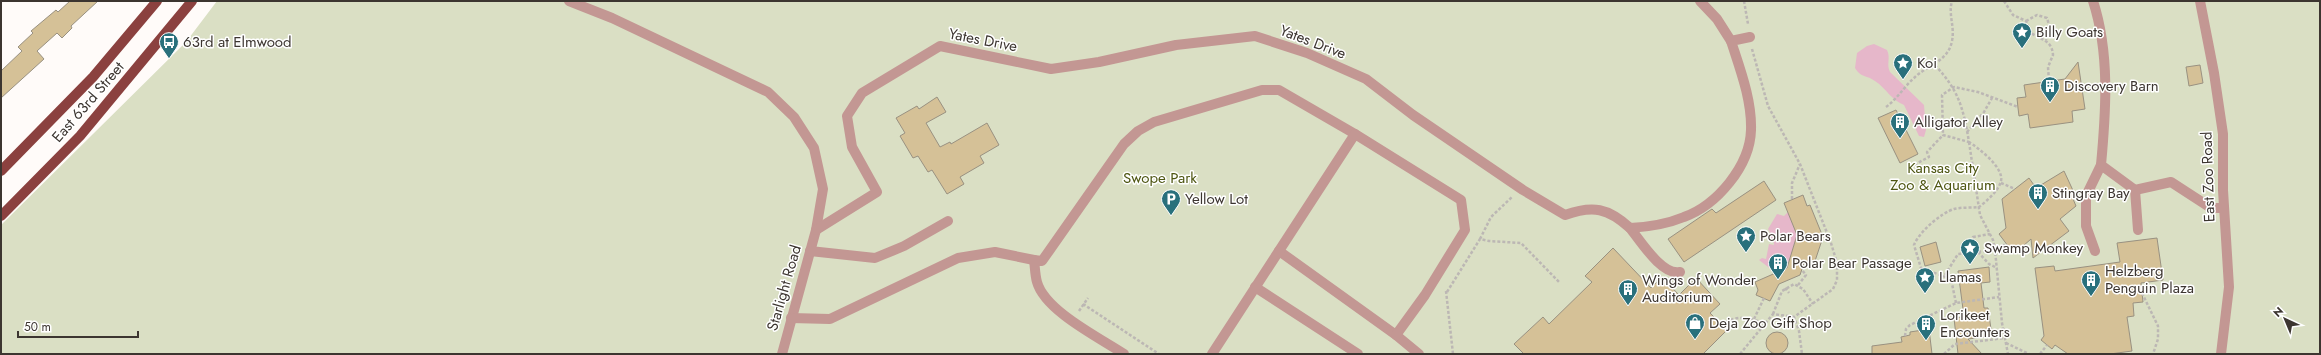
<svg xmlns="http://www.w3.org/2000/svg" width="2321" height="355" viewBox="0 0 2321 355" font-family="Jost,sans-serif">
<rect width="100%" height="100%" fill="#fffbf9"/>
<!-- green -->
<polygon fill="#dadfc4" points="217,1 2320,1 2320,354 1,354 1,225 186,42"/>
<!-- water -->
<g fill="#e6b7ca">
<path d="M 1874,44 L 1887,50 C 1891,58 1886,64 1890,72 L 1924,105 L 1926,130 L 1924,137 L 1919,136 L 1904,105 C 1891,100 1887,89 1875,81 C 1867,75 1861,78 1855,68 L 1857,53 L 1867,46 Z"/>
<polygon points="1788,212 1797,235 1790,259 1791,266 1776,273 1759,260 1762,258 1766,259 1769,244 1774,245 1773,238 1769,240 1771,234 1768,229 1777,214 1784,216"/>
</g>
<!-- building -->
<g fill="#d5c197" stroke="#999181">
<polygon points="70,1 98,1 71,26 72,28 62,38 57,33 37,51 44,59 1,98 1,71 22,51 18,47 33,33 31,31 56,10 58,12"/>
<polygon points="2078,62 2085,109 2072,111 2073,122 2030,128 2028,114 2019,116 2018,108 2017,98 2026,97 2024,85 2065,79"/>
<polygon points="2200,65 2203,83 2189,86 2186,67"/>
<polygon points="937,97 946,112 926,123 940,147 950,142 951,144 987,123 999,145 980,156 984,163 960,177 964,184 947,194 932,170 928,172 918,156 913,158 900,136 905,133 896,118 917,106 919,109"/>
<polygon points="1896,110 1918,154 1900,163 1878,118"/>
<polygon points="2064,171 2076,197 2073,199 2076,206 2060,219 2069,231 2033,258 2031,239 2014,254 1999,234 2006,228 2002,199 2029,178 2036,188"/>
<polygon points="1764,181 1776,200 1684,262 1668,239 1712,209 1716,213"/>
<polygon points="1803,195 1807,206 1810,205 1823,237 1813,267 1804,263 1800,275 1779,284 1770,301 1756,295 1758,290 1755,282 1787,268 1797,235 1784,203"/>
<polygon points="2157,238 2163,280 2141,283 2143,302 2133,303 2134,316 2127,317 2132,351 2110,354 2068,354 2055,345 2052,349 2041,340 2044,336 2035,268 2054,266 2055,271 2120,262 2117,243"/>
<polygon points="1936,242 1941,262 1925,266 1920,247"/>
<polygon points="1613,248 1651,288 1662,277 1679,295 1696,278 1720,304 1710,313 1727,330 1703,354 1524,354 1514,344 1543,317 1549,324 1592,282 1585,276"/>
<polygon points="1989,267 1990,282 1981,283 1984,308 1988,308 1992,336 1968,339 1982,354 1958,354 1954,318 1964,317 1958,271"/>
<polygon points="1929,329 1932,354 1872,354 1872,346 1902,342 1901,337 1910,335 1910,332"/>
<circle cx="1777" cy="343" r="11"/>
</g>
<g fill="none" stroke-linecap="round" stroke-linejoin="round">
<!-- path -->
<g stroke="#bcb7b4" stroke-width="2.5" stroke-dasharray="3 2" stroke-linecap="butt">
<polyline points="1744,1 1748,24"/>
<path d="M 2004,1 L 2013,15 L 2026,21 L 2031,33 C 2041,40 2052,40 2053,55 L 2048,67 L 2049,81"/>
<polyline points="2026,21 2037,15 2047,18 2050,28 2046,40"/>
<polyline points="1752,49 1768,106 1800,164 1831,243 1837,263 1837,280 1833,289 1794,317 1799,331 1802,354"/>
<path d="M 1935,65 C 1959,91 1963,107 1969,142 L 1943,135 L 1942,95 L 1954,87 L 1978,92 L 2018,107"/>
<path d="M 1886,107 C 1897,99 1904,87 1914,78 C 1927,65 1948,62 1952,41 C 1955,27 1948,14 1952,1"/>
<polyline points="1967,132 1984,112 1992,98"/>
<polyline points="1969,142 1980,215 1993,240 1995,250 2002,323 2008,354"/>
<polyline points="1910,167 1929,157 1927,152 1943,135"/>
<polyline points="2001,183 2015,189"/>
<polyline points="1792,199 1792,183 1800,164"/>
<polyline points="1480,239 1491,217 1512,197"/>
<polyline points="1975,252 1973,237 1990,234"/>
<polyline points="1978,252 1989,264 1997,268"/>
<polyline points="1945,275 1958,254 1995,250 2006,244"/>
<polyline points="1798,285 1806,275 1802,270"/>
<polyline points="1785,288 1789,293"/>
<polyline points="1446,291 1453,354"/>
<polyline points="1447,292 1480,239 1489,241 1521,243 1560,283"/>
<polyline points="2142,293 2158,326 2158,339 2153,354"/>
<path d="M 1956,303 L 1951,279 L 1921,268 L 1914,245 C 1919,232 1941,213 1954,209 C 1962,207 1971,208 1979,207 C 1987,201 1999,190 2001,181 C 2004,167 1978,148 1969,142"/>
<polyline points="1083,304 1159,354"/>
<polyline points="1079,311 1088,298"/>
<polyline points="1773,314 1782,291 1794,284 1803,289 1813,304"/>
<polyline points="1754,319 1764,298"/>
<path d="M 1722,325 C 1735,314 1750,318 1764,323"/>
<polyline points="1905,336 1906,329 1910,325 1956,303 1999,297"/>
<polyline points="2006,343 2029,354"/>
<polyline points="1740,354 1773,314 1794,317"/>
<polyline points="1944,354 1955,344 2005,338"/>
<polyline points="2040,354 2047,345"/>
</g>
<!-- minor -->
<g stroke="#c39793" stroke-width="10">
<polyline points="569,1 612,18 768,92 794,117 814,148 823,189 816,230 782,354"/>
<polyline points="1700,1 1717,19 1731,41"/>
<path d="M 2093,1 C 2110,53 2106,111 2101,165 L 2135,190 L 2171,182 L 2211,208 L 2224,208"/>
<polyline points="2200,1 2214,73 2223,134 2223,190 2229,287 2221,354"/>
<polyline points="2135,190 2138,230"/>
<path d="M 1630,228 C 1640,240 1662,276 1680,272"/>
<path d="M 816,230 L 877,192 L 852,147 L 847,116 L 862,93 L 940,46 L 1051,69 L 1099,62 L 1176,45 L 1255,36 L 1307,53 L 1366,79 L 1413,115 L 1523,190 L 1565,215 C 1593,205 1608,208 1630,228 C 1648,227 1667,224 1684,217 C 1717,205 1750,166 1751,130 C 1752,100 1740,69 1731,41 L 1750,37"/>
<polyline points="810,251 875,258 904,246 948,221"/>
<polyline points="1279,251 1396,335 1419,354"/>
<polyline points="2095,251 2086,226 2086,196 2101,165"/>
<polyline points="1255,287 1358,354"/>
<polyline points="791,318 830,319 958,258 995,252 1034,260"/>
<path d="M 1124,354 C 1100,338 1045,311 1037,282 C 1035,275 1035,267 1034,260 L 1042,261 L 1124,144 L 1138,131 L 1154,122 L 1262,90 L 1279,90 L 1355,134"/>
<polyline points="1212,354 1355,134 1461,200 1465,230 1425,295 1396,335"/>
</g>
<!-- major -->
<g stroke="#8b413f" stroke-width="10">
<polyline points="1,171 93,77 157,1"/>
<polyline points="1,216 80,136 192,1"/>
</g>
</g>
<!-- icons -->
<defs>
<g id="sight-pin" transform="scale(1)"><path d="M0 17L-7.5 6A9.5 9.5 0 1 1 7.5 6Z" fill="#29707c" stroke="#fff"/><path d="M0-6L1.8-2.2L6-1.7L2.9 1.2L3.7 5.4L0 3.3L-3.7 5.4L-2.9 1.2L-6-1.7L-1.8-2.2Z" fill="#fff"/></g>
<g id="bus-pin" transform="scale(1)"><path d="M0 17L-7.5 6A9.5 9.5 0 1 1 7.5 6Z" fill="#29707c" stroke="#fff"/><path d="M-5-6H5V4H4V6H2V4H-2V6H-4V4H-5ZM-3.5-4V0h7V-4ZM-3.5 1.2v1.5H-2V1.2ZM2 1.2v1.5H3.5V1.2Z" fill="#fff"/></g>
<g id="building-pin" transform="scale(1)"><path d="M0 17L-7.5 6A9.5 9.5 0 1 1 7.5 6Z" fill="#29707c" stroke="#fff"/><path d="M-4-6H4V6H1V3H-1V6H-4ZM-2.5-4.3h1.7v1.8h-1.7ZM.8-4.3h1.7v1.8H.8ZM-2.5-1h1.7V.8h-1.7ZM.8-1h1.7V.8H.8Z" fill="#fff"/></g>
<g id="parking-pin" transform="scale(1)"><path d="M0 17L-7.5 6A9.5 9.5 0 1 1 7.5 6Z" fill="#29707c" stroke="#fff"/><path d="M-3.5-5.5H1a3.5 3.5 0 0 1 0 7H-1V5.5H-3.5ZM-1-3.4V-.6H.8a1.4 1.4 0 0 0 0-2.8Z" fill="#fff"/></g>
<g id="shop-pin" transform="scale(1)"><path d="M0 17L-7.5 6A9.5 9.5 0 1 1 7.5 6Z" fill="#29707c" stroke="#fff"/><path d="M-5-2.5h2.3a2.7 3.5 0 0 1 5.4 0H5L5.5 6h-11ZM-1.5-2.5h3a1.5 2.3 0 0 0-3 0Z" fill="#fff"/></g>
</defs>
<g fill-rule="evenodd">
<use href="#sight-pin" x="2022" y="32"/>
<use href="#bus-pin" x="169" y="42"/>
<use href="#sight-pin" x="1903" y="63"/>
<use href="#building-pin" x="2050" y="86"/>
<use href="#building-pin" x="1900" y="122"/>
<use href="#building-pin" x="2038" y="193"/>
<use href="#parking-pin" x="1171" y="199"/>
<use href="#sight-pin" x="1746" y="236"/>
<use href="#sight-pin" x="1970" y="248"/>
<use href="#building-pin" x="1778" y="263"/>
<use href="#sight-pin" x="1925" y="277"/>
<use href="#building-pin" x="2091" y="280"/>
<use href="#building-pin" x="1628" y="289"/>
<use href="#shop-pin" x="1695" y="323"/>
<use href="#building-pin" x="1926" y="324"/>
</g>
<g text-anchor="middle" stroke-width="3" stroke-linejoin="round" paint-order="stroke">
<!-- poi labels -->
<g font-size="15" fill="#3c3530" stroke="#fff" text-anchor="start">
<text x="2036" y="37">Billy Goats</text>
<text x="183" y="47">63rd at Elmwood</text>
<text x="1917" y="68">Koi</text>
<text x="2064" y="91">Discovery Barn</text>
<text x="1914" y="127">Alligator Alley</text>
<text x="2052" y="198">Stingray Bay</text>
<text x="1185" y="204">Yellow Lot</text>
<text x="1760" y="241">Polar Bears</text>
<text x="1984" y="253">Swamp Monkey</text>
<text x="1792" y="268">Polar Bear Passage</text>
<text x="2105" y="276">Helzberg<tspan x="2105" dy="17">Penguin Plaza</tspan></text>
<text x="1939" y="282">Llamas</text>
<text x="1642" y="285">Wings of Wonder<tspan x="1642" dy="17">Auditorium</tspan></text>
<text x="1940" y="320">Lorikeet<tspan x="1940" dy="17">Encounters</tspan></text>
<text x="1709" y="328">Deja Zoo Gift Shop</text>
</g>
<!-- street labels -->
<g font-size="15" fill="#3c3530" stroke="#fff">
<text transform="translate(983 40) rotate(11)" y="5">Yates Drive</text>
<text transform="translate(1313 42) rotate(21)" y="5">Yates Drive</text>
<text transform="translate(88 102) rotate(-49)" y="5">East 63rd Street</text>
<text transform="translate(2208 177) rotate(-92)" y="5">East Zoo Road</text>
<text transform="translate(784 288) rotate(-74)" y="5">Starlight Road</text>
</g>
<!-- park labels -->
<g font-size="15" fill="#4e5612" stroke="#fff">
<text x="1943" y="173">Kansas City<tspan x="1943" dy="17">Zoo &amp; Aquarium</tspan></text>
<text x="1160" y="183">Swope Park</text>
</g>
</g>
<!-- border -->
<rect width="2321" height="355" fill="none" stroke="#3c3530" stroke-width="4"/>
<!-- north arrow -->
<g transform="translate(2285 319) rotate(316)" stroke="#ffffff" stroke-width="3" paint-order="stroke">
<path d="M0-3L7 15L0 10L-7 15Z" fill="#3c3530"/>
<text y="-6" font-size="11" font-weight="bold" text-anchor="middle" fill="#3c3530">N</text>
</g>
<!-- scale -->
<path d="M18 331v6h120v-6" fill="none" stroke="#3c3530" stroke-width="2"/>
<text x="24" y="331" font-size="12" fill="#3c3530" stroke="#ffffff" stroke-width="3" paint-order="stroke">50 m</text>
</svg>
